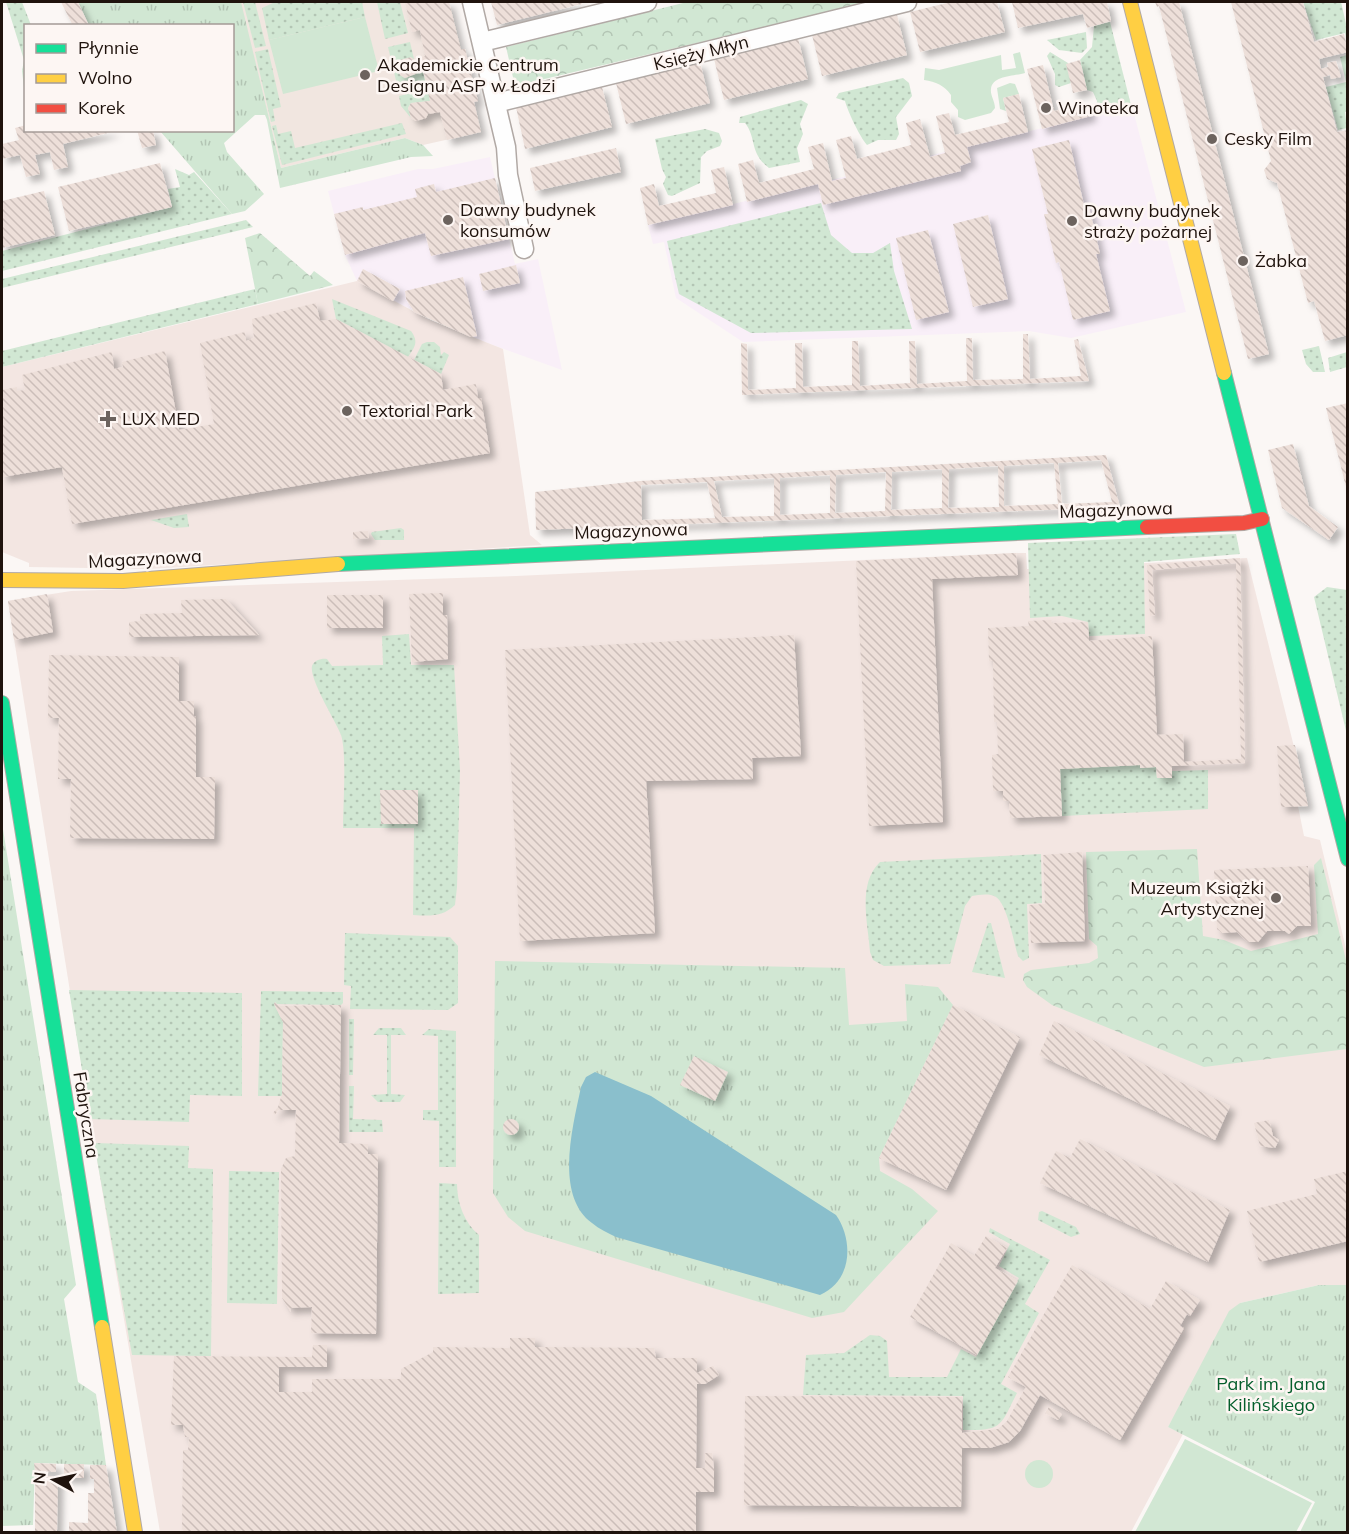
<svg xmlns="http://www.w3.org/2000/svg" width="1349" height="1534" viewBox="0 0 1349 1534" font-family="Mulish,sans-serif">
<defs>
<pattern id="grass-dots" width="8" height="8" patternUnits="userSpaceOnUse" patternTransform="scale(1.5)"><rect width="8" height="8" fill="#d1e7d3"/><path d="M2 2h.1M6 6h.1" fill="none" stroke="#b3c5b4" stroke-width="1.8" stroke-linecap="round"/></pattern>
<pattern id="forest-crowns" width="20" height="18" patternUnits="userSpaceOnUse" patternTransform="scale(1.5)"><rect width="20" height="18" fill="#d1e7d3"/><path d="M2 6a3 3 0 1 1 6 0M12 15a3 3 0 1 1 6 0" fill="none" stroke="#b3c5b4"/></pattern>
<pattern id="park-tufts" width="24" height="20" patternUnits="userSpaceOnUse" patternTransform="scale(1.5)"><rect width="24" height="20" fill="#d1e7d3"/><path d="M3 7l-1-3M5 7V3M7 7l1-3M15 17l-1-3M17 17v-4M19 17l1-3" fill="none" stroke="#b3c5b4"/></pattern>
<pattern id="building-back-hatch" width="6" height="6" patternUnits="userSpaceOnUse" patternTransform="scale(1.5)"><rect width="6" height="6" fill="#eddfd9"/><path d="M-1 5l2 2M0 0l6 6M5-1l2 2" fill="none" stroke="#cbbeb9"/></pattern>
<filter id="shadow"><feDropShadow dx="5.5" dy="5.5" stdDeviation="3" flood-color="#0004"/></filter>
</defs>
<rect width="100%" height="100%" fill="#fbf7f5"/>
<!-- commercial -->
<g fill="#f9eff8">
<polygon points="1132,106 1186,312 1071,338 1029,331 743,342 676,298 664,242 653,244 648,225"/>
<polygon points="490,157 515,264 538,259 562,370 471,337 393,301 357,281 345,255 328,191 418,169 433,169"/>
</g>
<!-- industrial -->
<g fill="#f3e6e2">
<polygon points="357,281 430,320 503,349 530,535 542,545 148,569 29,567 29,563 2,552 2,367"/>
<polygon points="1016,553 1026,553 1027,569 1247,558 1305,791 1308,806 1298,806 1304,836 1320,840 1347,953 1347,1285 1319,1285 1240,1303 1168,1427 1183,1434 1131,1532 160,1532 92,1130 8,601 71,591 516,576"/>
</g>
<!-- built -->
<polygon fill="#f1e6e0" points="240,2 449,2 461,49 465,49 478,101 474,102 481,132 423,145 405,138 281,168"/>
<!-- grass -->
<g fill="url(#grass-dots)">
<polygon points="6,2 22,2 31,25 26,26 25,96 22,71 24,60"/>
<polygon points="243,2 255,2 266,46 255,48"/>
<polygon points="275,2 362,2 365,17 269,40 262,8"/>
<polygon points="377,2 400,2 408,33 385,39"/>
<polygon points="1303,2 1341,2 1347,28 1347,42 1345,33 1316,40"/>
<polygon points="1110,22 1131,105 1095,113 1097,101 1093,92 1087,90 1080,60 1092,47 1094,26"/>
<polygon points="1086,32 1087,48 1082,53 1059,50 1047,40"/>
<polygon points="410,42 414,59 400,60 398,64 400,75 405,78 423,71 426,82 398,89 388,47"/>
<polygon points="268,49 281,107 273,109 275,121 271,122 255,52"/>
<polygon points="1050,52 1068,63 1071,83 1059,87 1055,85 1055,74 1047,56"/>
<polygon points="1347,55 1348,111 1345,112 1347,128 1338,130 1326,87 1346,82 1340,57"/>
<path d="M 903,78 L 909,83 L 912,96 L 896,117 L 899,134 L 896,140 L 878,140 L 867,145 C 860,137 848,112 845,101 L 836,98 L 839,93 Z"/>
<polygon points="428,89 430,101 411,103 408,108 411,118 401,106 399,96"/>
<path d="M 801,100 L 808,104 L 800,124 L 803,134 L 797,148 L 800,162 L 769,168 C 749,153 757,138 745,123 L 739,123 L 740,117 Z"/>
<polygon points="402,123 406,134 282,165 272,126 276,125 278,134 291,131 295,148"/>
<polygon points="705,129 719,133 722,141 720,146 707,151 701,157 700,183 672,196 668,195 663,184 666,177 662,169 655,139"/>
<polygon points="175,169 189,175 194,172 232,214 2,271 2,251 172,207 168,189 180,187"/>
<polygon points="821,203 831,235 852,253 873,253 890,243 894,271 912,329 751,333 679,294 667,241"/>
<polygon points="246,220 253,227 2,288 2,279"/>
<polygon points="255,289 258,304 2,367 2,351"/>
<path d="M 332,299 L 411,331 C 419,342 415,347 408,357 L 336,319 Z"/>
<polygon points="427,342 434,342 440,347 441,355 444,352 449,355 441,374 414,360 422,344"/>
<polygon points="1319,346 1325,372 1313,372 1306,364 1302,350"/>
<polygon points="1347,352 1347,367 1330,372 1328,358"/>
<polygon points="187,514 189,527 174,528 151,520"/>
<polygon points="401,528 404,530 404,540 375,540 371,534 372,532"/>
<polygon points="1236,534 1240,554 1144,562 1145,634 1089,636 1088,622 1062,616 1030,618 1028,543"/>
<polygon points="1327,587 1347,590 1347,735 1314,597"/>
<path d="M 409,634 L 411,665 L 454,665 L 460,770 L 457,887 L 455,905 C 442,917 431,916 413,915 L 414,828 L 343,828 C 343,806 347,753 341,735 C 335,720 309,679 312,666 C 314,660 322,658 327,659 L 332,666 L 383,665 L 382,636 Z"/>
<polygon points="1140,765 1140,768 1156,767 1157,778 1172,777 1172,771 1208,770 1208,809 1062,816 1060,769"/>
<path d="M 1041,854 L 1042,903 L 1027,904 L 1029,958 L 1023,961 L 1018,956 C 1014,943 1007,904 996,897 C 989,893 979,895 972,896 L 965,906 L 950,964 L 884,966 L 873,960 L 870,952 C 868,923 857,884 880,862 Z"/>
<polygon points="988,923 991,923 1005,978 972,972"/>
<polygon points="345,933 450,937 458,946 458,1003 448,1010 350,1009 351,986 344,985"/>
<polygon points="69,990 242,993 242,1096 190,1095 189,1122 90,1119"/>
<polygon points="261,991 343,992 343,1003 341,1005 274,1004 283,1022 282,1096 258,1096"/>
<polygon points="349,1019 354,1019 353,1075 349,1075"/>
<polygon points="379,1028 401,1028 406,1035 391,1035 391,1094 405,1095 400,1102 378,1102 371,1095 387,1094 387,1035 373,1035"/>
<polygon points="429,1029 456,1031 456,1167 439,1167 439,1121 423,1120 423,1110 438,1110 438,1036 422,1035"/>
<polygon points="349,1086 354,1086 353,1119 382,1120 383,1132 349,1132"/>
<polygon points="94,1143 189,1146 188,1168 213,1169 211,1356 132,1355"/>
<polygon points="229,1171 279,1172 277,1304 227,1303"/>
<path d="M 439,1183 L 457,1184 C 457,1202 464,1223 479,1235 L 479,1293 L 438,1294 Z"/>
<polygon points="1042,1211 1076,1227 1080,1234 1071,1237 1038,1220 1039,1212"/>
<path d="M 990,1228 L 1050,1260 L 1025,1304 L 1039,1313 L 1001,1384 L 1017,1393 C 1000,1426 1003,1431 963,1430 L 963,1396 L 803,1395 L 806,1355 L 844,1353 L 870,1335 L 880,1336 L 887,1341 L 889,1377 L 947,1377 L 961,1349 L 976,1357 L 1019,1278 L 999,1266 L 1010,1244 L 989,1232 Z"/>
</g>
<!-- forest -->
<g fill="url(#forest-crowns)">
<polygon points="687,2 870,2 515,86 506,47"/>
<polygon points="260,233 310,276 314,271 333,285 258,304 245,238"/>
<polygon points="1197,849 1203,936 1224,940 1251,951 1318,934 1314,865 1321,858 1347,964 1347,1049 1204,1067 1052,1005 1027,987 1023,980 1024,974 1031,970 1089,963 1098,958 1097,946 1089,939 1086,852"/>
</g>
<!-- park -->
<g fill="url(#park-tufts)">
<polygon points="78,2 241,2 281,168 405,138 423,145 433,156 411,157 280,188 267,120 265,115 255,115 224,143 227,152 264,194 245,211 232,214 160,131 232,130 232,26 89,25"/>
<polygon points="2,823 76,1285 64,1299 78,1382 96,1394 106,1465 35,1463 33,1525 2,1526"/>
<polygon points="495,961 845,968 849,1025 907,1021 905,984 938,987 953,1005 879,1158 880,1171 912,1189 938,1211 844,1312 812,1318 525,1231 508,1217 493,1193"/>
<polygon points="1319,1285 1347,1285 1347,1532 1300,1532 1315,1502 1168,1427 1229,1311 1240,1303"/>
</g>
<!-- garden -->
<g fill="#d1e7d3">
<polygon points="365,17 379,71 283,94 269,40"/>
<path d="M 1020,52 L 1025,73 C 1016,76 992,75 991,89 C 990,95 995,101 995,108 L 991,113 L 965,120 L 958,117 L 958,110 L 951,102 L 951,95 C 944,85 936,82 924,80 L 925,68 L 939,70 L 1001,55 L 1002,70 L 1016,68 L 1013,54 Z"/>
<polygon points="1010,83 1015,84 1019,94 1003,98 1006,111 1000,109 997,88"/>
<polygon points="1185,1439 1312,1503 1296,1532 1135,1532"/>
<circle cx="1039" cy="1474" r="14"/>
</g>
<!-- water -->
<path fill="#8abfcc" d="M 595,1072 L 651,1096 L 836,1215 C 854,1241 852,1281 820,1295 L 616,1237 C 608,1233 599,1229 592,1223 C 554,1195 573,1126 581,1087 L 586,1077 Z"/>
<!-- building -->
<g fill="url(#building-back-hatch)" fill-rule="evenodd" filter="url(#shadow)">
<polygon points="61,2 78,2 89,26 73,26"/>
<polygon points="405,2 449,2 461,50 465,49 478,101 474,102 481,132 447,140 440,112 428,114 426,118 416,121 411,118 408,108 411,103 430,101 423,71 405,78 400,75 398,64 400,60 411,57 415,60 425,56 420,30 412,32"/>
<polygon points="491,2 581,2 582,4 497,25"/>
<polygon points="951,2 997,2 1005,32 920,52 910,12"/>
<polygon points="1012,2 1107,2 1111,21 1087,28 1083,14 1018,28"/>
<polygon points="1155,2 1179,2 1269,354 1248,359 1159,6 1157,7"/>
<polygon points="1231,2 1303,2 1314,42 1344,34 1348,52 1319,59 1321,69 1328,67 1327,63 1336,61 1341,77 1331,79 1330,75 1323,77 1337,132 1348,130 1348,335 1325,341 1314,301 1308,303 1277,183 1267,179 1264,170 1271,161"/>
<polygon points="897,15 907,55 822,76 812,35"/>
<polygon points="798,38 808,79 724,100 714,59"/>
<polygon points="1080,60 1087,90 1073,93 1066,64"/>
<polygon points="700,62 710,103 626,124 616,83"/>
<polygon points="1043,65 1054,111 1088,103 1091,116 1042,129 1027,69"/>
<polygon points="602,87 612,127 525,149 516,107"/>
<polygon points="1019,94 1028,132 967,147 971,162 960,166 961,171 823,205 818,184 747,202 738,164 753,160 759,183 814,169 808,147 823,143 832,181 846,178 836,140 851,136 857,159 911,145 906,123 920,119 930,157 945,153 936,116 949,113 955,135 1009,122 1003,98"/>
<polygon points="26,125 26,130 116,131 63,144 68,167 54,170 50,152 35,155 40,174 26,177 20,155 2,159 2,144 19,140 15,128"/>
<polygon points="137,130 153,130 156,145 142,148"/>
<polygon points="1069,140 1084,205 1088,204 1094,227 1100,254 1096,254 1110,311 1073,320 1059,262 1056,263 1044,214 1048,214 1032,149"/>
<polygon points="616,148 621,172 535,191 530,168"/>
<polygon points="160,163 172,207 69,231 58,187"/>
<polygon points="724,167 733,205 648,225 640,188 654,184 659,206 716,193 711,170"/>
<polygon points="495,178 509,239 431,256 425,233 345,255 334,214 363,207 363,210 417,197 415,189 434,184 436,192"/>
<polygon points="44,191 55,235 2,248 2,201"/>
<polygon points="988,215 1008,299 973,307 953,224"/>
<polygon points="928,230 949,312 916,320 896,238"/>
<polygon points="516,265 520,283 483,291 479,274"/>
<polygon points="363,269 400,289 393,301 357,281"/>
<polygon points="463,277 477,336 471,337 414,312 406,299 405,291"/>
<polygon points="316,303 320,321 336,319 441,374 443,390 476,384 478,398 481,398 490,453 72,524 62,467 2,477 2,390 17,387 17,391 25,390 22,375 112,352 114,369 123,367 122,362 165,351 179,430 214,424 200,343 245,332 246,341 254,338 252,319"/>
<polygon points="1023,334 1028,334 1030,379 1081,376 1074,340 1078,339 1089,381 742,395 741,343 747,344 748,390 796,388 795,343 802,343 803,387 852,385 852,341 858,341 860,386 910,383 909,341 915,341 917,384 967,381 966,338 972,338 973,380 1023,379"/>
<polygon points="1348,403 1348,491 1347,491 1326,408"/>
<polygon points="1293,444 1309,506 1338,527 1329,540 1282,508 1268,450"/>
<path d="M 1106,455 L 1120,507 L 536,530 L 535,492 L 640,481 ZM 1101,460 L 1112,502 L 1062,504 L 1058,463 ZM 1054,463 L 1058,504 L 1004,506 L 1004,466 ZM 998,466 L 999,507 L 948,508 L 949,469 ZM 942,469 L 942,508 L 891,510 L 892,472 ZM 886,472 L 885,511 L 835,513 L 836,475 ZM 830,475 L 830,513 L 780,515 L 780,478 ZM 774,478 L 774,516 L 722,517 L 714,481 ZM 707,482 L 715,518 L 642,520 L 641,485 Z"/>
<polygon points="368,531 369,538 353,539 353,532"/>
<polygon points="1016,553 1018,575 932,579 943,822 869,826 856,561"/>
<polygon points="1240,558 1245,763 1172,766 1172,778 1157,778 1156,767 1140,768 1140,765 1060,769 1062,816 1010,818 1009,801 1003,801 1003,791 993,791 992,755 998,754 997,722 994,722 993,661 989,661 988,628 1029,626 1028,621 1051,620 1052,623 1088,622 1089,641 1152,636 1157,735 1183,734 1184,762 1241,759 1236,563 1152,570 1155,615 1150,616 1147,565"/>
<polygon points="443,593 443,615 447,615 448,659 412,662 409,594"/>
<polygon points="47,594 53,632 14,640 8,601"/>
<rect x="327" y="595" width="56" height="33"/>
<polygon points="226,599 259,635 129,637 129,622 140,621 140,614 182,613 181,600"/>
<polygon points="794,635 801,756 752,758 753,779 646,781 655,933 520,941 505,650"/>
<polygon points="49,655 179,657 179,701 194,701 194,716 196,717 196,777 215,777 214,839 70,838 71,779 58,779 59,718 48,718"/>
<polygon points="1295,745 1308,806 1281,807 1277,746"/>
<polygon points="380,790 418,790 418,824 381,824"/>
<polygon points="1082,852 1085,941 1031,943 1029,905 1045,904 1043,855"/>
<polygon points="1308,866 1311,926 1297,926 1289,934 1285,931 1267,931 1258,942 1248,942 1237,932 1222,933 1217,929 1214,870"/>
<polygon points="275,1002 279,1006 341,1005 339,1143 368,1144 368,1154 378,1154 376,1334 311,1333 312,1307 290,1308 291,1312 282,1298 281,1169 286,1158 295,1156 296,1110 278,1110 275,1115 273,1113 278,1107 282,1094 283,1022 274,1004"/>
<polygon points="953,1005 1020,1037 946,1190 879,1158"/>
<polygon points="1054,1021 1230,1106 1215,1140 1039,1055"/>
<polygon points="694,1056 728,1072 715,1101 680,1085"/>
<circle cx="511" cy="1127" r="8"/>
<polygon points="1269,1120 1273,1136 1279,1140 1275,1148 1260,1146 1254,1123"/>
<polygon points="1080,1139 1230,1210 1208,1262 1040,1183 1056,1151 1070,1158"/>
<polygon points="1348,1171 1348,1241 1259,1262 1247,1211 1317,1194 1314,1179"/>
<polygon points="986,1236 1007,1248 995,1268 1018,1281 977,1355 910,1317 951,1243 974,1256"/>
<polygon points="1072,1265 1150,1309 1166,1281 1200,1300 1190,1316 1187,1314 1180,1326 1184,1328 1120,1440 1040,1395 1020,1431 1009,1442 990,1448 962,1448 961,1507 744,1505 745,1396 962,1397 962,1433 998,1429 1007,1421 1026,1387 1008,1377"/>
<polygon points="510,1338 535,1338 535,1347 654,1348 656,1358 697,1358 697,1373 713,1366 719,1375 705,1384 697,1384 696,1468 705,1468 705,1453 712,1453 714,1468 714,1492 696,1492 696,1532 184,1532 182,1529 183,1450 188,1450 189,1437 185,1437 183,1425 171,1425 174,1356 312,1357 313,1345 327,1345 327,1367 279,1367 279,1392 312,1392 312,1379 401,1379 401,1369 433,1352 433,1347 510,1348"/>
<polygon points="1049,1407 1062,1414 1058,1420 1045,1413"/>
<polygon points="34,1463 56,1464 56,1472 35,1471"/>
<rect x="64" y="1464" width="20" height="14"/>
<polygon points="90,1465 106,1465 117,1532 69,1532 69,1522 88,1523 88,1493 94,1493 94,1479 90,1479"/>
<polygon points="35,1476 58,1476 57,1532 35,1532"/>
</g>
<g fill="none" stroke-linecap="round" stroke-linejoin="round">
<!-- street casing -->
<g stroke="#b1a9a5" stroke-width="21">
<g id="street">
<polyline points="472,2 506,147 508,175 524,249"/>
<polyline points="482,42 647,2"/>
<polyline points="496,103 907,2"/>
</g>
</g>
<!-- fast casing -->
<g stroke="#b1a9a5" stroke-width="16">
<g id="fast">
<polyline points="1224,373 1348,859"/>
<polyline points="338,564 1147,527"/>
<polyline points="2,703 102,1327"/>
</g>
</g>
<!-- slow casing -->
<g stroke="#b1a9a5" stroke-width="16">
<g id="slow">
<polyline points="1130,2 1224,373"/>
<polyline points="2,580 123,581 338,564"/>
<polyline points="102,1327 135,1532"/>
</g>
</g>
<!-- jam casing -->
<g stroke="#b1a9a5" stroke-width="16">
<polyline id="jam" points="1147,527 1244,523 1262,519"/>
</g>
<!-- street -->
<use href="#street" stroke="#fefefe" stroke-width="18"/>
<!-- fast -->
<use href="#fast" stroke="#16e098" stroke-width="14"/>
<!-- slow -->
<use href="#slow" stroke="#ffcf43" stroke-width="14"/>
<!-- jam -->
<use href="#jam" stroke="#f24e42" stroke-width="14"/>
</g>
<!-- markers -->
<g fill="#6c635e" stroke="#fdf6f3" stroke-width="2">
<circle cx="365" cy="75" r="6"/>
<circle cx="1046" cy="108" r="6"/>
<circle cx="1212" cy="139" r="6"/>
<circle cx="448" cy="220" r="6"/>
<circle cx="1072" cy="221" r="6"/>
<circle cx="1243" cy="261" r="6"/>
<circle cx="347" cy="411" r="6"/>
<path d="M105 410h6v6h6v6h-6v6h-6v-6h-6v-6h6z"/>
<circle cx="1276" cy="898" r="6"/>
</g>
<g text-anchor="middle" stroke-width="5" stroke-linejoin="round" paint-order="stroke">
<!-- street labels -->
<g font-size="18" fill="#1f130d" stroke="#fdf6f3">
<text transform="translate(701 53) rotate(-14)" y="6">Księży Młyn</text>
<text transform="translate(1116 510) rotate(-2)" y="6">Magazynowa</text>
<text transform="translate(631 531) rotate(-2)" y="6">Magazynowa</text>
<text transform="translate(145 559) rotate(-3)" y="6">Magazynowa</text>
<text transform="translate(86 1115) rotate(81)" y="6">Fabryczna</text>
</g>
<!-- poi labels -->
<g font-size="18" fill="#1f130d" stroke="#fdf6f3" text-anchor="start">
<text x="377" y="71">Akademickie Centrum<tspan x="377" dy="21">Designu ASP w Łodzi</tspan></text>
<text x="1058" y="114">Winoteka</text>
<text x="1224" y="145">Cesky Film</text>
<text x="460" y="216">Dawny budynek<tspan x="460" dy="21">konsumów</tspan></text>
<text x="1084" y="217">Dawny budynek<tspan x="1084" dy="21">straży pożarnej</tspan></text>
<text x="1255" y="267">Żabka</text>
<text x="359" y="417">Textorial Park</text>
<text x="122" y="425">LUX MED</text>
<text x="1264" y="894" text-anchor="end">Muzeum Książki<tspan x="1264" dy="21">Artystycznej</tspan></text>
</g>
<!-- park labels -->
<g font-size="18" fill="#045e2b" stroke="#fdf6f3">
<text x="1271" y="1390">Park im. Jana<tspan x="1271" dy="21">Kilińskiego</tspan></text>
</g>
</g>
<!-- border -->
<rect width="1349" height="1534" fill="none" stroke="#1f130d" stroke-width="6"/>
<!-- legend -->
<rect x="24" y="24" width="210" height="108" fill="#fdf6f3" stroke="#a49b97" stroke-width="1.5"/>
<rect x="36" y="44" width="30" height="9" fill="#16e098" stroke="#a49b97" stroke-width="1.5"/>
<text x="78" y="54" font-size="18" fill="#1f130d">Płynnie</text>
<rect x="36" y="74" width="30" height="9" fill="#ffcf43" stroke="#a49b97" stroke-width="1.5"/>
<text x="78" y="84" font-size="18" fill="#1f130d">Wolno</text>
<rect x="36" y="104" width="30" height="9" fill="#f24e42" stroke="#a49b97" stroke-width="1.5"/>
<text x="78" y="114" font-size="18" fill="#1f130d">Korek</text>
<!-- north arrow -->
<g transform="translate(54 1480) rotate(278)" stroke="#fdf6f3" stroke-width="4.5" paint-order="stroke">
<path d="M0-4.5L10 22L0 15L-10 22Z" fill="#1f130d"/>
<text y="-9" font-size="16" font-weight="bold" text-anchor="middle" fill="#1f130d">N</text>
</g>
</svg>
